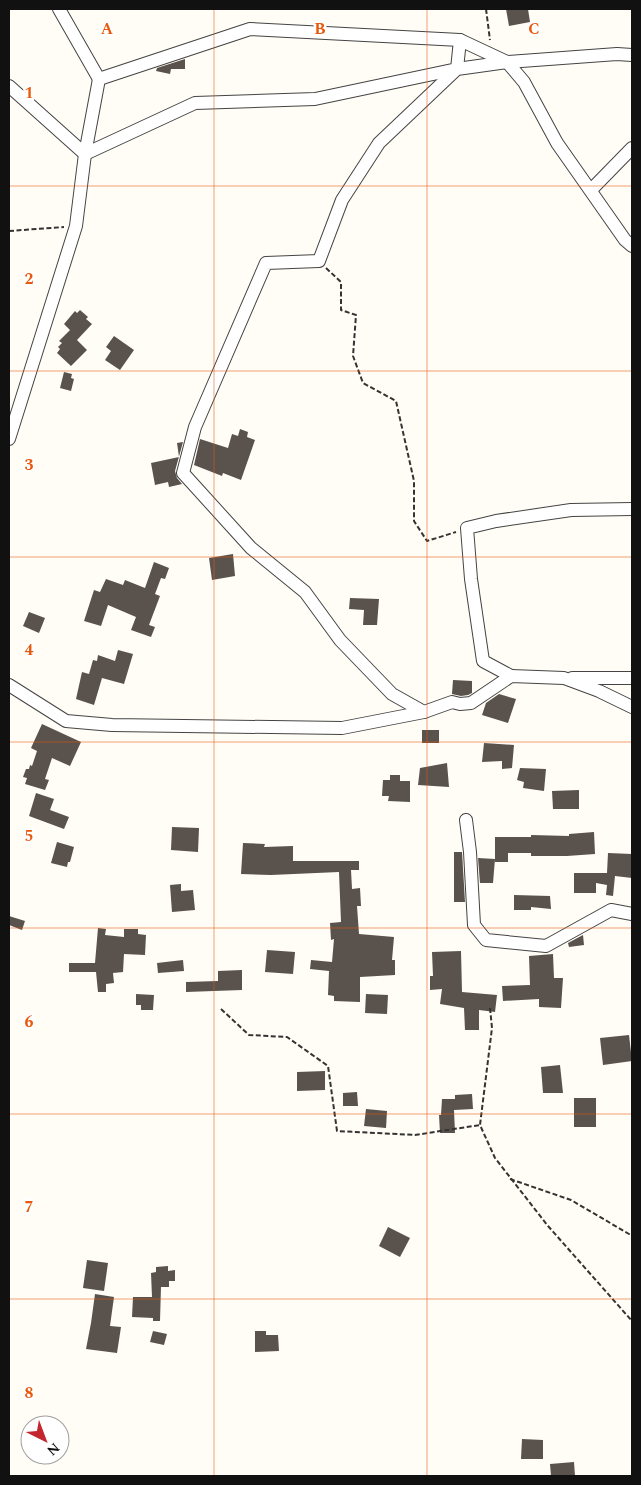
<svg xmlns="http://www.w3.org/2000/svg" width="641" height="1485" viewBox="0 0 641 1485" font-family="Spectral,serif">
<rect width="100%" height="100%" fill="#fffdf5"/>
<!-- building -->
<g fill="#5a524d">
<polygon points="506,9 528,9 530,22 509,26"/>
<polygon points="185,59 185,69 171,69 170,74 156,71 157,68"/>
<polygon points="80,310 88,317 86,319 92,324 77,340 87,350 71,366 57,353 60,349 58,347 62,343 59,341 70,330 64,324 75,311 77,313"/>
<polygon points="114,336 134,350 120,370 105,360 111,351 106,347"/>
<polygon points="64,372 72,374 71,378 74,379 71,391 60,388"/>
<polygon points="240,429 248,432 247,437 255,440 241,480 223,473 222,476 194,465 200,439 228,448 232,434 238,436"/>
<polygon points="183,442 175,471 177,478 182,484 169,487 168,482 155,485 151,463 179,457 177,443"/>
<polygon points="233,554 235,576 212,580 209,558"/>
<polygon points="154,562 169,568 165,579 161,578 155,594 160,596 149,625 155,627 151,637 131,630 136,617 108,605 101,626 84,621 94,590 100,592 106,579 123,585 125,580 145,588"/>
<polygon points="350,598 379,599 377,625 363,625 364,610 349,609"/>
<polygon points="29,612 45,618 39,633 23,626"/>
<polygon points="118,650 133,654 124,684 102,678 94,705 76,699 82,672 89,674 93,660 97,661 98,655 115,661"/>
<polygon points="453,680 472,681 472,693 468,695 461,696 452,694"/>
<polygon points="499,694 516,699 508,723 482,715 486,703"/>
<polygon points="42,724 81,742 70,766 52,758 45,779 49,780 45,790 25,784 27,778 23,777 26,769 29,769 30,765 32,766 37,751 31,748"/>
<rect x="422" y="730" width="17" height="13"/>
<polygon points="484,743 514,745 512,768 502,769 502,761 482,762"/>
<polygon points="447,763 449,787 418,785 420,768"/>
<polygon points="520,768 546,769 544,791 523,788 524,782 517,780"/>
<polygon points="390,775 400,775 400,781 410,781 410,802 388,801 389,796 382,796 383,780 390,780"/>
<polygon points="579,790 579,809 553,809 552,791"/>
<polygon points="36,793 54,799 50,810 69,817 64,829 29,816"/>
<polygon points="172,827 199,828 198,852 171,850"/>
<polygon points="594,832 595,854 567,856 531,856 531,853 508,853 508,862 495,862 495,837 531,837 531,835 569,836 569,834"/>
<polygon points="57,842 74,847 70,862 68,862 67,867 51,863"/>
<polygon points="243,843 265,844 264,847 293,846 293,861 359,861 359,870 351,870 352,889 360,888 361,906 357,906 359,934 394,937 392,960 395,960 395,975 360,977 360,1002 334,1001 334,996 328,995 329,971 310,969 311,960 332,962 334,939 331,940 330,923 341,922 339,872 271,875 241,874"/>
<polygon points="454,852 462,852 465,902 454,902"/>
<polygon points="608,853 632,854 632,878 615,876 613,896 606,895 607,885 596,883 596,893 574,893 574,873 607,873"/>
<polygon points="478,858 495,859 493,883 480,883"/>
<polygon points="181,884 181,891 193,890 195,910 172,912 170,885"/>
<polygon points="514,895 550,896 551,909 531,907 531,910 514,910"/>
<polygon points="9,916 25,921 22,930 9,925"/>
<polygon points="98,928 106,929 105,935 124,937 124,929 138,929 138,934 146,935 145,955 124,954 123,972 113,973 114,983 106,984 106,992 98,992 96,972 69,972 69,963 95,963"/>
<polygon points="583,935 584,945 569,947 568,943"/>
<polygon points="267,950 295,952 293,974 265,972"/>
<polygon points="461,951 462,992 497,995 495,1012 479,1010 479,1030 465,1030 464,1008 440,1004 442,989 430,990 430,976 433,976 432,952"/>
<polygon points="553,954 554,978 563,978 561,1008 539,1007 539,999 503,1001 502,986 530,985 529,956"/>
<polygon points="183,960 184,971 158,973 157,963"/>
<polygon points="242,970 242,990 186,992 186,982 218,981 218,971"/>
<polygon points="136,994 154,995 153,1010 141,1010 141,1005 136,1005"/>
<polygon points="366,994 388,995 387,1014 365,1013"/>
<polygon points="629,1035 632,1061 603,1065 600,1038"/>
<polygon points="560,1065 563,1093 543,1093 541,1067"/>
<polygon points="325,1071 325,1090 297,1091 297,1072"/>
<polygon points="357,1092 358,1106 343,1106 343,1093"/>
<polygon points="472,1094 473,1109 454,1110 455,1133 440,1133 439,1115 441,1115 442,1099 455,1099 455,1095"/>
<rect x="574" y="1098" width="22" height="29"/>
<polygon points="366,1109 387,1111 386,1128 364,1126"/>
<polygon points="388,1227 410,1238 400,1257 379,1246"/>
<polygon points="87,1260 108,1263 104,1291 83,1288"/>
<polygon points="168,1266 168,1271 175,1270 175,1281 169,1281 169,1287 161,1287 160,1321 153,1321 153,1318 132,1317 133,1297 152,1297 151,1273 156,1272 156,1267"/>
<polygon points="95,1294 114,1297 110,1326 121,1327 117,1353 86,1349 91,1323"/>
<polygon points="153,1331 167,1334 164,1345 150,1342"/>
<polygon points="255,1331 266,1331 266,1335 278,1335 279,1351 255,1352"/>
<polygon points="522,1439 543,1440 543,1459 521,1459"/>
<polygon points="574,1462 575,1476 551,1476 550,1464"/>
</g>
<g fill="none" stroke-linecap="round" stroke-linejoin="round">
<!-- minor casing -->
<g stroke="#444" stroke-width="14">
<g id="minor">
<polyline points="59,9 99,79 250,29 460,40 507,62 524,82 557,143 625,240 632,246"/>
<polyline points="632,55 617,54 507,62 457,69 379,143 342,200 319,261 266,263 195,427 183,473 251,548 305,592 340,640 392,694 424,712 452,702 460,704 471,703 511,676 564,678 599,691 632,707"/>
<polyline points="9,86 85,154 195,103 315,99 457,69 460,40"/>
<polyline points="591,190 632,148"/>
<polyline points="9,439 76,226 85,154 99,79"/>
<polyline points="511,676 483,661 471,579 467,528 496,521 571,510 632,509"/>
<polyline points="572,678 632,678"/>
<polyline points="9,685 66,721 112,725 342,728 424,712"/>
<polyline points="466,820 470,852 474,925 486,940 546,946 611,910 632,914"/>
</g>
</g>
<!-- path -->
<g stroke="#333" stroke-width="2" stroke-dasharray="5 2.5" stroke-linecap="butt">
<polyline points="486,9 490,40"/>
<polyline points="9,231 64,227"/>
<polyline points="326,268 341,282 341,310 356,315 353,356 363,383 396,401 414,481 414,521 427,541 456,532"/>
<polyline points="490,1008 492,1028 480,1125 495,1158 548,1226 632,1321"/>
<polyline points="221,1009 249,1035 287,1037 328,1066 337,1131 415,1135 480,1125"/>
<polyline points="510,1179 571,1200 629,1234 632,1234"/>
</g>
<!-- minor -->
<use href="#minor" stroke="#fff" stroke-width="12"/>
</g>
<!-- grid -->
<path fill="none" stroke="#e8590c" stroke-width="1" stroke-opacity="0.55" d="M 214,9 L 214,1476M 427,9 L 427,1476M 9,186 L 632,186M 9,371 L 632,371M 9,557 L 632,557M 9,742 L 632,742M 9,928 L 632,928M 9,1114 L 632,1114M 9,1299 L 632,1299"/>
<g font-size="16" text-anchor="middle" font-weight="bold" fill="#e8590c" stroke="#fff" stroke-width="5" stroke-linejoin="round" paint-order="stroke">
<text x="107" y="34">A</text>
<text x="320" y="34">B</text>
<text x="534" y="34">C</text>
<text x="29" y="98">1</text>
<text x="29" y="284">2</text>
<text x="29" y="470">3</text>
<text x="29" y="655">4</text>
<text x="29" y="841">5</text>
<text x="29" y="1027">6</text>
<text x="29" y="1212">7</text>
<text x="29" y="1398">8</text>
</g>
<!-- border -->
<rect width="641" height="1485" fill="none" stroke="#111111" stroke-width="20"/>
<!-- north arrow -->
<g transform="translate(45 1440) rotate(138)"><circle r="24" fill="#ffffff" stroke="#a0a0a0"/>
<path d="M0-4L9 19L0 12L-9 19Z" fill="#c4262e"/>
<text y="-8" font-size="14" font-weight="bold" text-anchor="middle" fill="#111111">N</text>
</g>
</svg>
